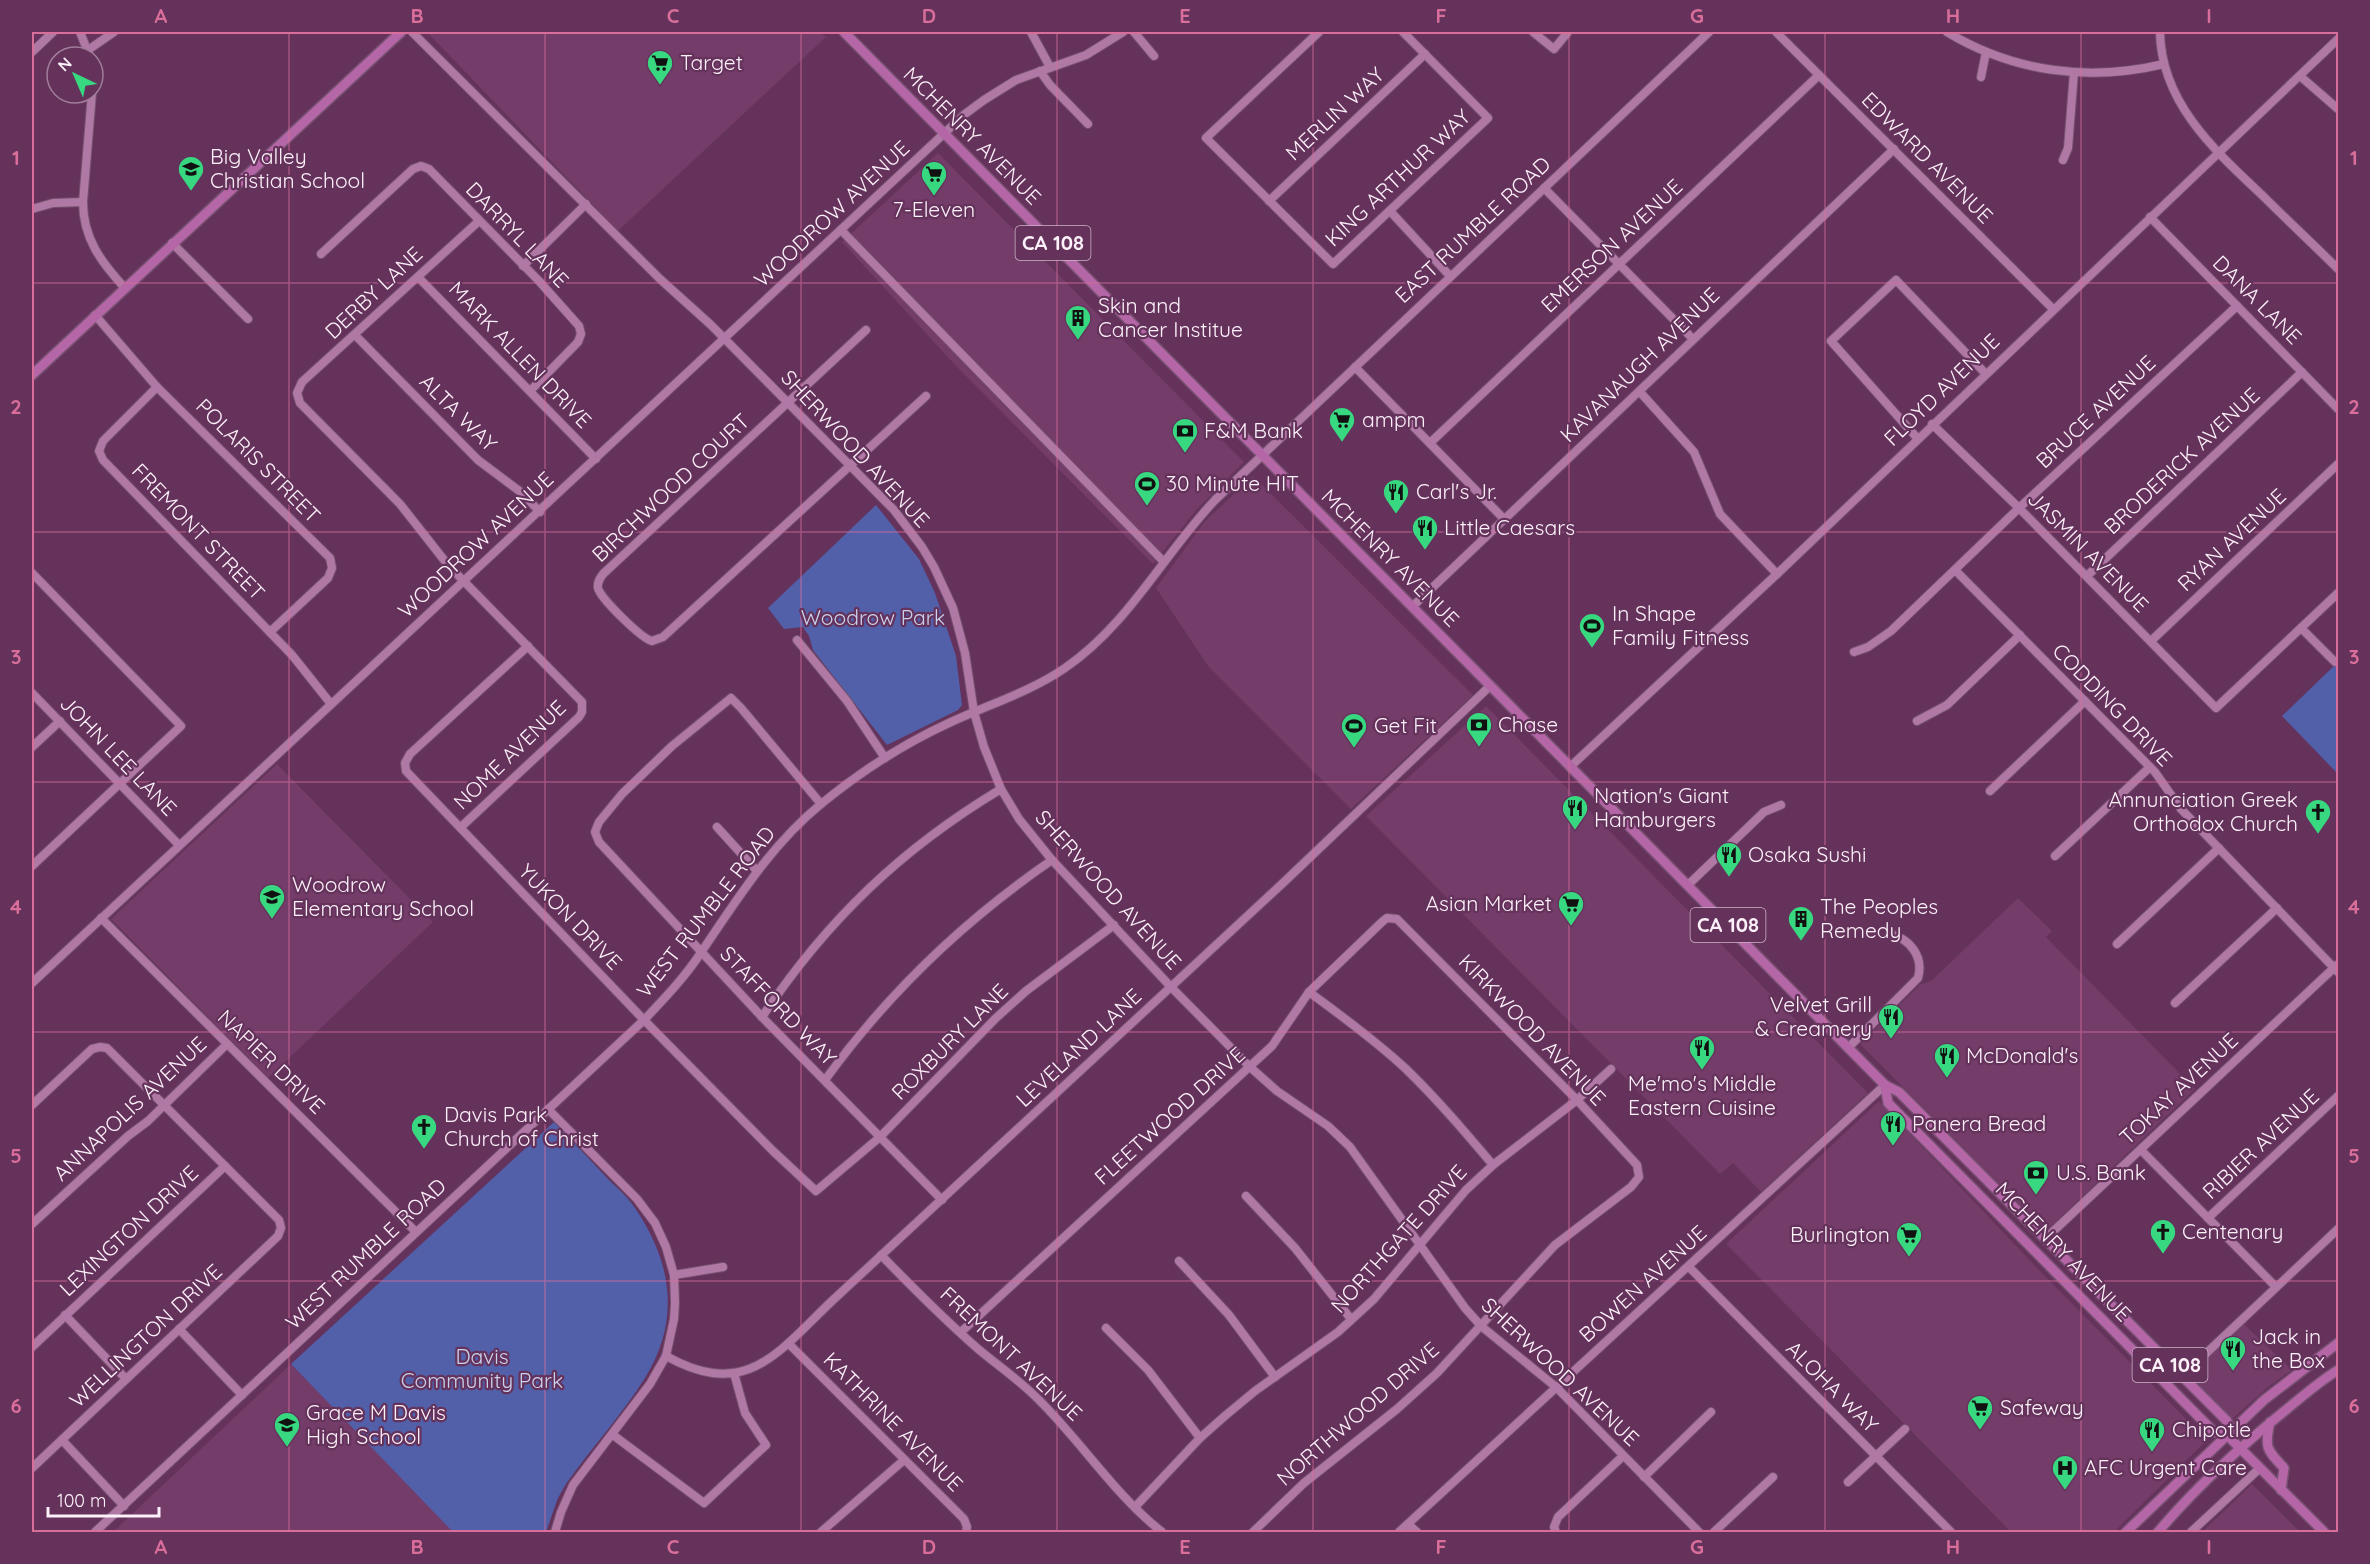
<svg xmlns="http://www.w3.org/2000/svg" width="2370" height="1564" viewBox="0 0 2370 1564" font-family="Quicksand,sans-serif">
<rect width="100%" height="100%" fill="#64325b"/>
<!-- built -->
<g fill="#733c69">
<polygon points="427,32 820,32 826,37 618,231"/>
<polygon points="938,153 1244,462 1197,509 1153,564 956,366 842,242"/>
<polygon points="1253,476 1473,695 1351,809 1208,666 1156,588 1205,521"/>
<polygon points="1486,706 1868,1093 1761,1192 1733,1163 1720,1174 1366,816"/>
<polygon points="277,764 433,922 268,1078 111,919"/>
<polygon points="2018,898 2052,931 2046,937 2195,1089 2046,1231 1860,1044 1921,984 1931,981"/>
<polygon points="1879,1101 2040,1271 2205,1438 2204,1443 2114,1532 2011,1532 1726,1244"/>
<polygon points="2243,1323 2292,1370 2268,1387 2231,1420 2187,1376"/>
<polygon points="291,1364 454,1532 113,1532"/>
<polygon points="2252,1484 2300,1532 2202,1532"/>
</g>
<!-- green -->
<g fill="#525fa9">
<polygon points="876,505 919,559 935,593 956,656 962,705 958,710 887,745 813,650 809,636 803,627 784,629 768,608"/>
<polygon points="2338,662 2338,774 2282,716"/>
<path d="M 554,1122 C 572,1140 589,1159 607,1178 C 616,1187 628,1197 635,1208 C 672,1262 681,1320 645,1378 C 622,1415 591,1448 566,1484 L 558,1498 L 546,1532 L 453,1532 L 291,1364 Z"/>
</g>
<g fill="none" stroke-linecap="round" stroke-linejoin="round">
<!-- minor casing -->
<g stroke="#765070" stroke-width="10">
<g id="minor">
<polyline points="80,32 90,57"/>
<polyline points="412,32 660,279 711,325 894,510 922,547 934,567 953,608 965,653 974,712 984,747 1001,789 1019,819 1052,860 1171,987 1250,1067 1277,1091 1328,1126 1350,1147 1465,1308 1481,1326 1556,1387 1699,1532"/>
<polyline points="1031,32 1050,67"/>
<polyline points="1134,32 1154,56"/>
<polyline points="1319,32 1206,138 1333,264 1488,118 1403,32"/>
<polyline points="1533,32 1554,49 1568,32"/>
<polyline points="1776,32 2053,309"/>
<path d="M 1947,32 C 2013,72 2089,82 2164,64"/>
<path d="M 2160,32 C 2161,102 2214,150 2262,195 C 2287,220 2313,244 2338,269"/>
<polyline points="88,50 114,32"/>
<polyline points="32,52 53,32"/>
<polyline points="1040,71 1050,85 1088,124"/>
<polyline points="2300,76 2338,109"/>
<polyline points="1981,77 1986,52"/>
<polyline points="93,83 93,84"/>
<path d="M 92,93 L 83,202 C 83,238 101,262 124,287"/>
<polyline points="2063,160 2068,148 2074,72"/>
<polyline points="1544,188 1693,339"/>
<polyline points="1269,201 1425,54"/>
<polyline points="32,209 53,203 83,202"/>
<polyline points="1390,211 1450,276"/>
<polyline points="2150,217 2338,409"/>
<polyline points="841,230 1164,562"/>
<polyline points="172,243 248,319"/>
<polyline points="321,254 413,169 421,166 429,169 539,281 579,326 581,334 578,342 530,391"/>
<polyline points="523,266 586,204"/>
<polyline points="418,277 596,459"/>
<polyline points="95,315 157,387 330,558 332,568 328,578 270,632"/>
<path d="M 866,330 L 603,574 C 600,578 597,582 598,588 C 600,598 642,639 652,641 L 663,637 L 926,396"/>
<polyline points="355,335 478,460 522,493 540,512"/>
<polyline points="1355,367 1504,519"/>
<polyline points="157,387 103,441 99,451 103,460 292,655 331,704"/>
<polyline points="1640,392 1694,452 1720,514 1777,574"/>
<polyline points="1932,424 2019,508 2216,708 2338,593"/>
<polyline points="1918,439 1831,341 1896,280 1985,373"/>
<polyline points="1430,443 1819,75"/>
<polyline points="1955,570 2155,772 2181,809 2338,972"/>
<polyline points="32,573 181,726 32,866"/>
<polyline points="2087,576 2302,372"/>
<polyline points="1412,607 1894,149"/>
<polyline points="2301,628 2335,662"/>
<polyline points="797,640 847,701 885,758"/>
<polyline points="2151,641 2338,464"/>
<polyline points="528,646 410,754 405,763 406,771 644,1020 773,1151 816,1191 880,1137 996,1018 1026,991 1114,925"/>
<polyline points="1854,652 1868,647 1891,631 2019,508 2237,306"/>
<polyline points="32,693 179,845"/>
<polyline points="1917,721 1947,705 2020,635"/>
<polyline points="32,747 60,721"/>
<polyline points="1570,767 1777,574 2338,39"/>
<polyline points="1990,791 2085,701"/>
<polyline points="821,804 741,708 731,698 672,746 622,794 599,822 595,832 599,842 762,1017 942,1200"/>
<polyline points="461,827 579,717 582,712 582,702 448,565 400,504 300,403 297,393 302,382 479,221"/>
<polyline points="717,827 757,871"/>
<polyline points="2055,856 2150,767"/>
<polyline points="1688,885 1764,812 1781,805"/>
<polyline points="101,918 416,1232"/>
<polyline points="2117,944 2219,848"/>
<polyline points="32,983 965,114 984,100 1016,80 1086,55 1123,32"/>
<path d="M 1309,992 C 1342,1016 1376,1041 1406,1069 C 1437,1099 1465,1132 1493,1165"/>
<polyline points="2175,1003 2277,908"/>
<path d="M 762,1017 C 827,920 901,849 1001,789"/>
<path d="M 1848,1048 L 1918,978 C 1924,957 1910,938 1889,934"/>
<path d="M 825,1080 C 888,993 963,921 1052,860"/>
<polyline points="32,1105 92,1049 100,1047 107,1048 279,1220 281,1228 278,1236 32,1468"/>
<polyline points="548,1109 637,1199 655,1223 666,1247 674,1275 675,1303 674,1319 666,1356 650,1384 573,1485 561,1512 555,1532"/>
<polyline points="2141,1150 2276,1287"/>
<polyline points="1246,1196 1295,1248 1351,1319"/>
<polyline points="2208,1218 2338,1096"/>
<polyline points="32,1224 128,1136 148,1121 226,1045"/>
<polyline points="2045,1239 2337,965"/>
<path d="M 881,1255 C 912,1287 944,1319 977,1348 C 997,1365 1019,1380 1037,1398 C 1081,1441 1114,1494 1162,1532"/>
<polyline points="1179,1261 1229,1315 1275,1377"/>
<polyline points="1689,1267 1951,1532"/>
<polyline points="674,1275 723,1267"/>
<polyline points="65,1315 126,1379"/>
<polyline points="1106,1328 1148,1370 1200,1438"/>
<polyline points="179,1329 242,1395"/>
<polyline points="961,1332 1272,1046 1309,992 1383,921 1387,918 1397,919 1577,1100 1637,1165 1639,1177 1631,1187 1555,1245 1437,1373 1397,1409 1304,1483 1253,1532"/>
<polyline points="789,1344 964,1519 967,1527 966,1532"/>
<polyline points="32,1347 225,1166"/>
<path d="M 666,1356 C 747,1401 778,1352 833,1300 L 1284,882 L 1490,686"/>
<polyline points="2181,1377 2338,1229"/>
<polyline points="613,1435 704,1503 766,1445 745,1413 734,1373"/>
<polyline points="62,1440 124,1506"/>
<polyline points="1644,1477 1711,1412"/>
<polyline points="1848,1482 1905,1429"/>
<polyline points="1135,1507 1200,1438 1226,1415 1255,1391 1338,1332 1374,1299 1466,1190 1493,1165 1577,1100 1611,1069"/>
<polyline points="1408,1524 1417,1532"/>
<path d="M 95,1532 L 644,1020 C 664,999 686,976 702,951 C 738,898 771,845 821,804 C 860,772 905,743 951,722 C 990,704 1030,692 1065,668 C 1129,624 1163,555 1215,500 L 1709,32"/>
<polyline points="821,1532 904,1460"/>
<polyline points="1399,1532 1885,1085"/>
<polyline points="1556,1532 1554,1527 1558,1517 1623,1456"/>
<polyline points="1714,1532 1773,1477"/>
<polyline points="2191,1532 2260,1468"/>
</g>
</g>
<!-- major casing -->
<g stroke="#765070" stroke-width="12">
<g id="major">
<polyline points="844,32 1885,1085 1899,1092 2197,1391 2227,1421 2227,1435"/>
<polyline points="32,375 401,32"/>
<polyline points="1885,1085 1888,1103 2214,1432 2227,1435 2324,1532"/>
<path d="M 2270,1422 C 2264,1448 2267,1450 2284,1468 L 2281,1490"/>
<polyline points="2126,1532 2264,1400 2338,1343"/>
<path d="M 2158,1532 C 2196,1487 2241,1446 2287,1409 C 2304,1395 2320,1381 2338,1370"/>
</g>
</g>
<!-- minor -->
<use href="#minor" stroke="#b079a5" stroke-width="8"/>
<!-- major -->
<use href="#major" stroke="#b566a7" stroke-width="9"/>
</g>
<!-- grid -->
<path fill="none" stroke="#d96e9a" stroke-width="1.5" stroke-opacity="0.55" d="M 289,32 L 289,1532M 545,32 L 545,1532M 801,32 L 801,1532M 1057,32 L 1057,1532M 1313,32 L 1313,1532M 1569,32 L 1569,1532M 1825,32 L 1825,1532M 2081,32 L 2081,1532M 32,283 L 2338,283M 32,532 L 2338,532M 32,782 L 2338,782M 32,1032 L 2338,1032M 32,1281 L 2338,1281"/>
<!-- icons -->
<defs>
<g id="supermarket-pin" transform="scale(1.35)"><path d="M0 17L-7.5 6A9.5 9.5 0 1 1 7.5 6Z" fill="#37d880" stroke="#64325b"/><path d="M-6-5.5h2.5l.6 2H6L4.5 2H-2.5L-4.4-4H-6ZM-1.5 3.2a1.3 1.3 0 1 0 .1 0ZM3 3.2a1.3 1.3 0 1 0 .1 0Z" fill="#111"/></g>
<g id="school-pin" transform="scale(1.35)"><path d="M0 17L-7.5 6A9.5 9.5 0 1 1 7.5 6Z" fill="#37d880" stroke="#64325b"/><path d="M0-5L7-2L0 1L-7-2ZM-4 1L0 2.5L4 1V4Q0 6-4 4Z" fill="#111"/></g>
<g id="building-pin" transform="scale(1.35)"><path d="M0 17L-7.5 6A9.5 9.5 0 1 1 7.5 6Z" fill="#37d880" stroke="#64325b"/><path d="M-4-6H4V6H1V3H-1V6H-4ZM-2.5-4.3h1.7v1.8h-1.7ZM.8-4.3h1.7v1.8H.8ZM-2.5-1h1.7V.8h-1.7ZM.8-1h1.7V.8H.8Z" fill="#111"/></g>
<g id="bank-pin" transform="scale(1.35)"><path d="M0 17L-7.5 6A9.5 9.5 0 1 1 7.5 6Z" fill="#37d880" stroke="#64325b"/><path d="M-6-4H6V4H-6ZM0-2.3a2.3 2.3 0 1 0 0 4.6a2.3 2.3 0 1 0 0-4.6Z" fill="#111"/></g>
<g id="stadium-pin" transform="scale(1.35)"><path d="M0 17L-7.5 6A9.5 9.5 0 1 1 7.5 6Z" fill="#37d880" stroke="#64325b"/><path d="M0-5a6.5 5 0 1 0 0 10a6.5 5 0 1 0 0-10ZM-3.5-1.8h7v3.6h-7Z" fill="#111"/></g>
<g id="restaurant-pin" transform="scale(1.35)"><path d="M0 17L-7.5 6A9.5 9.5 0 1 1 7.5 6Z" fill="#37d880" stroke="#64325b"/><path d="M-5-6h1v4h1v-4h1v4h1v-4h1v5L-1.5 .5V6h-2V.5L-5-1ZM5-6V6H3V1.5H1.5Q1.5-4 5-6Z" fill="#111"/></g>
<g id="church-pin" transform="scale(1.35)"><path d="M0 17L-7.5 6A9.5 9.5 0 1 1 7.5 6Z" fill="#37d880" stroke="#64325b"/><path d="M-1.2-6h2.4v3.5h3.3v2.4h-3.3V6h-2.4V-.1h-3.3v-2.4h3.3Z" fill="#111"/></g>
<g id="hospital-pin" transform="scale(1.35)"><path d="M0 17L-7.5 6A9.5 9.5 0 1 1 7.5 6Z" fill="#37d880" stroke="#64325b"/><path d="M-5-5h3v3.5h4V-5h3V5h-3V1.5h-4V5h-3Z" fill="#111"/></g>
</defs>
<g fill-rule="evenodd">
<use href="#supermarket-pin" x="660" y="63"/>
<use href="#school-pin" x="191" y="169"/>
<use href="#supermarket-pin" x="934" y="174"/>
<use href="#building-pin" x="1078" y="318"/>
<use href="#supermarket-pin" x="1342" y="420"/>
<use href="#bank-pin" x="1185" y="431"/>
<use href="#stadium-pin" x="1147" y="484"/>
<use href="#restaurant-pin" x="1396" y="492"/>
<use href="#restaurant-pin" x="1425" y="528"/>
<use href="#stadium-pin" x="1592" y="626"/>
<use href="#bank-pin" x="1479" y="725"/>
<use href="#stadium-pin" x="1354" y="726"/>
<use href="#restaurant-pin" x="1575" y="808"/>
<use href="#church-pin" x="2318" y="812"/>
<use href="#restaurant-pin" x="1729" y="855"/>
<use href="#school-pin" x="272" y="897"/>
<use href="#supermarket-pin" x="1571" y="904"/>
<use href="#building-pin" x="1801" y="919"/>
<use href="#restaurant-pin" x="1891" y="1017"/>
<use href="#restaurant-pin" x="1702" y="1048"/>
<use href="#restaurant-pin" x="1947" y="1056"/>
<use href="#restaurant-pin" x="1893" y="1124"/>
<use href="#church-pin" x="424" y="1127"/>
<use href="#bank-pin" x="2036" y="1173"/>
<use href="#church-pin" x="2163" y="1232"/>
<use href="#supermarket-pin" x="1909" y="1235"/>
<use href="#restaurant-pin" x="2233" y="1349"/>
<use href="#supermarket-pin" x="1980" y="1408"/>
<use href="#school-pin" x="287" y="1425"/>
<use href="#restaurant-pin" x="2152" y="1430"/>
<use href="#hospital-pin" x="2065" y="1468"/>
</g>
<g text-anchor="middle" stroke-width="4.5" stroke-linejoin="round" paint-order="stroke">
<!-- shield labels -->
<g fill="#64325b" stroke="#ceb7ca" stroke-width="1.5">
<rect x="1015.5" y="226" width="75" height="34" rx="4.5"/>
<rect x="1690.5" y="908" width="75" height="34" rx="4.5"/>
<rect x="2132.5" y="1348" width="75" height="34" rx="4.5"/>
</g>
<g font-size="20" font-weight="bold" fill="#fcf0f9">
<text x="1053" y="250">CA 108</text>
<text x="1728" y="932">CA 108</text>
<text x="2170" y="1372">CA 108</text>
</g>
<!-- poi labels -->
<g font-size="21" fill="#fcf0f9" stroke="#64325b" text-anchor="start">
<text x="680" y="70">Target</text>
<text x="210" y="164">Big Valley<tspan x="210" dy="24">Christian School</tspan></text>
<text x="934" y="217" text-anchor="middle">7-Eleven</text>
<text x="1098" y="313">Skin and<tspan x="1098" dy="24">Cancer Institue</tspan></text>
<text x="1362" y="427">ampm</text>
<text x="1204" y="438">F&amp;M Bank</text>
<text x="1166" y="491">30 Minute HIT</text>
<text x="1416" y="499">Carl's Jr.</text>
<text x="1444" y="535">Little Caesars</text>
<text x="1612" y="621">In Shape<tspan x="1612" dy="24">Family Fitness</tspan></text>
<text x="1498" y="732">Chase</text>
<text x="1374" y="733">Get Fit</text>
<text x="1594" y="803">Nation's Giant<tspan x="1594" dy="24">Hamburgers</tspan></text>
<text x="2298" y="807" text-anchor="end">Annunciation Greek<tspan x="2298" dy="24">Orthodox Church</tspan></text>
<text x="1748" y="862">Osaka Sushi</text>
<text x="292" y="892">Woodrow<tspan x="292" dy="24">Elementary School</tspan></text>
<text x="1552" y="911" text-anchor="end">Asian Market</text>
<text x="1820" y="914">The Peoples<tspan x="1820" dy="24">Remedy</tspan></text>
<text x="1872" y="1012" text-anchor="end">Velvet Grill<tspan x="1872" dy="24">&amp; Creamery</tspan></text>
<text x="1966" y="1063">McDonald's</text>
<text x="1702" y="1091" text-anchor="middle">Me'mo's Middle<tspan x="1702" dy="24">Eastern Cuisine</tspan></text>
<text x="444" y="1122">Davis Park<tspan x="444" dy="24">Church of Christ</tspan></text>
<text x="1912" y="1131">Panera Bread</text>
<text x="2056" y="1180">U.S. Bank</text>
<text x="2182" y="1239">Centenary</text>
<text x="1890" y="1242" text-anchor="end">Burlington</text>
<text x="2252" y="1344">Jack in<tspan x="2252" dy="24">the Box</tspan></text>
<text x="2000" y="1415">Safeway</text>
<text x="306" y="1420">Grace M Davis<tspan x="306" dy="24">High School</tspan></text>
<text x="2172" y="1437">Chipotle</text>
<text x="2084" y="1475">AFC Urgent Care</text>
</g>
<!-- street labels -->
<g font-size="21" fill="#fcf0f9" stroke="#64325b">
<text transform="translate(1335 114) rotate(-43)" y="7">MERLIN WAY</text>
<text transform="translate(972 136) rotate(45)" y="7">MCHENRY AVENUE</text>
<text transform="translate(1927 158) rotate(45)" y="7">EDWARD AVENUE</text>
<text transform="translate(1398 178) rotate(-43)" y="7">KING ARTHUR WAY</text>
<text transform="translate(832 214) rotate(-43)" y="7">WOODROW AVENUE</text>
<text transform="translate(1473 230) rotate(-43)" y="7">EAST RUMBLE ROAD</text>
<text transform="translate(517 235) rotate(46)" y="7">DARRYL LANE</text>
<text transform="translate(1612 246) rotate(-43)" y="7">EMERSON AVENUE</text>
<text transform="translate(374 293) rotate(-43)" y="7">DERBY LANE</text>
<text transform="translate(2257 300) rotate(45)" y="7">DANA LANE</text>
<text transform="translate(520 355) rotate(46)" y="7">MARK ALLEN DRIVE</text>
<text transform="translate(1640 365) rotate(-44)" y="7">KAVANAUGH AVENUE</text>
<text transform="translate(1942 390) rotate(-44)" y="7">FLOYD AVENUE</text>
<text transform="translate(2096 412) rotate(-43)" y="7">BRUCE AVENUE</text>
<text transform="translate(458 413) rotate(45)" y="7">ALTA WAY</text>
<text transform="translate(855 449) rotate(47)" y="7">SHERWOOD AVENUE</text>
<text transform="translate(258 461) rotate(45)" y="7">POLARIS STREET</text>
<text transform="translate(2182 461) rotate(-43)" y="7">BRODERICK AVENUE</text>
<text transform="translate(671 488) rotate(-43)" y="7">BIRCHWOOD COURT</text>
<text transform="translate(198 532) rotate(46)" y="7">FREMONT STREET</text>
<text transform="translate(2232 540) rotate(-43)" y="7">RYAN AVENUE</text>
<text transform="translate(476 545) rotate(-43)" y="7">WOODROW AVENUE</text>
<text transform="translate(2088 552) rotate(45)" y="7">JASMIN AVENUE</text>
<text transform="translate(1390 558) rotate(45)" y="7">MCHENRY AVENUE</text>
<text transform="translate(2112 705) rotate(46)" y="7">CODDING DRIVE</text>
<text transform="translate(510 755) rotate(-44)" y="7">NOME AVENUE</text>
<text transform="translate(118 756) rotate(46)" y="7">JOHN LEE LANE</text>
<text transform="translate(1108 890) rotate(48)" y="7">SHERWOOD AVENUE</text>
<text transform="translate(706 912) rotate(-52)" y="7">WEST RUMBLE ROAD</text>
<text transform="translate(570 917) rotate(46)" y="7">YUKON DRIVE</text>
<text transform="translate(778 1006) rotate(46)" y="7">STAFFORD WAY</text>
<text transform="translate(1532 1030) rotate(46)" y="7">KIRKWOOD AVENUE</text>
<text transform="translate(950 1042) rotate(-45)" y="7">ROXBURY LANE</text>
<text transform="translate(1079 1048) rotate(-43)" y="7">LEVELAND LANE</text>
<text transform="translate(271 1062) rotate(44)" y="7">NAPIER DRIVE</text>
<text transform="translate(2179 1089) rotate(-43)" y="7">TOKAY AVENUE</text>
<text transform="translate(130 1109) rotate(-43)" y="7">ANNAPOLIS AVENUE</text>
<text transform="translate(1170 1116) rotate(-42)" y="7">FLEETWOOD DRIVE</text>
<text transform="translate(2261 1144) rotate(-43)" y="7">RIBIER AVENUE</text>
<text transform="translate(129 1231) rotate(-43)" y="7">LEXINGTON DRIVE</text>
<text transform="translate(1399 1239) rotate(-48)" y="7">NORTHGATE DRIVE</text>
<text transform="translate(2063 1252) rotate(46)" y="7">MCHENRY AVENUE</text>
<text transform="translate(366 1254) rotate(-43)" y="7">WEST RUMBLE ROAD</text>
<text transform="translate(1643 1284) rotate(-42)" y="7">BOWEN AVENUE</text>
<text transform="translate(146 1336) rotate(-43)" y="7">WELLINGTON DRIVE</text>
<text transform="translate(1011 1354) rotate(43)" y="7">FREMONT AVENUE</text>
<text transform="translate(1560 1372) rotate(43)" y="7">SHERWOOD AVENUE</text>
<text transform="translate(1832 1387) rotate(45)" y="7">ALOHA WAY</text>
<text transform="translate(1358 1414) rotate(-41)" y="7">NORTHWOOD DRIVE</text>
<text transform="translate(893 1422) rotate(45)" y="7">KATHRINE AVENUE</text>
</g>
<!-- park labels -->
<g font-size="21" fill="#cbd2ed" stroke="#64325b">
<text x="873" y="625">Woodrow Park</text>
<text x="482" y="1364">Davis<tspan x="482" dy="24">Community Park</tspan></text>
</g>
</g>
<!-- border -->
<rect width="2370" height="1564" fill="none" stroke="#64325b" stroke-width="66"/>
<!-- north arrow -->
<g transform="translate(75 75) rotate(316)"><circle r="28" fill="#64325b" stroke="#a17e9a" stroke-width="1.5"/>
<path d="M0-4.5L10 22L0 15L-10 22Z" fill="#37d880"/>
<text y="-9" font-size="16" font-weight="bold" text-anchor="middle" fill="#fcf0f9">N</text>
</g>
<!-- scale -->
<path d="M48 1507v9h111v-9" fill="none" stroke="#fcf0f9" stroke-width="3"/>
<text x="57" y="1507" font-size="18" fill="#fcf0f9" stroke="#64325b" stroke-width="4.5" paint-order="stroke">100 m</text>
<rect x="33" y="33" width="2304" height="1498" fill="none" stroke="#d96e9a" stroke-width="2"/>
<g font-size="20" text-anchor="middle" font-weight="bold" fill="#d96e9a">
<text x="161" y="23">A</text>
<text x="417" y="23">B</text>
<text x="673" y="23">C</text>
<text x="929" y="23">D</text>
<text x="1185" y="23">E</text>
<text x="1441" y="23">F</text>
<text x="1697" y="23">G</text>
<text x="1953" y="23">H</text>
<text x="2209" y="23">I</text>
<text x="16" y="165">1</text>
<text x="2354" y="165">1</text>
<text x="16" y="414">2</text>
<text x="2354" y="414">2</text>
<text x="16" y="664">3</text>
<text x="2354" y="664">3</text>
<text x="16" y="914">4</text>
<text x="2354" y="914">4</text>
<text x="16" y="1163">5</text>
<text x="2354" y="1163">5</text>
<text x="16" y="1413">6</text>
<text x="2354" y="1413">6</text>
<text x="161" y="1554">A</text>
<text x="417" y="1554">B</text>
<text x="673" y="1554">C</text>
<text x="929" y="1554">D</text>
<text x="1185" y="1554">E</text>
<text x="1441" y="1554">F</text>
<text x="1697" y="1554">G</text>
<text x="1953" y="1554">H</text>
<text x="2209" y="1554">I</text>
</g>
</svg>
